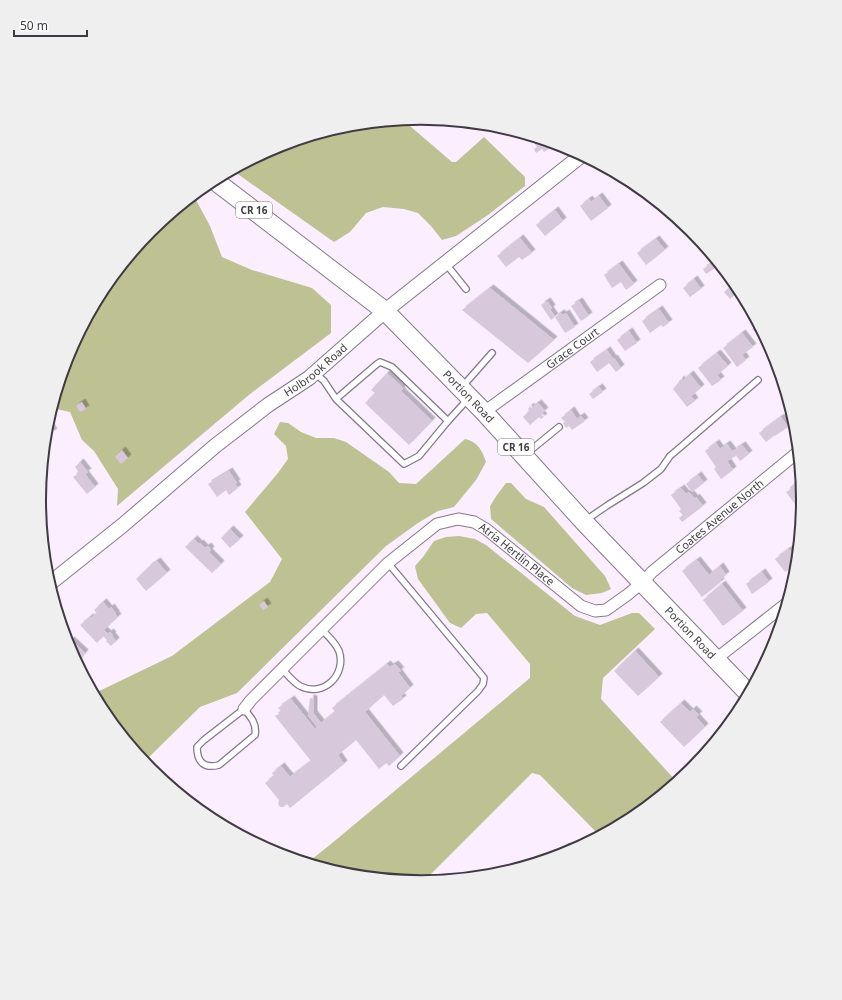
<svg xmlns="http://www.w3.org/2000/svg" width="842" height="1000" viewBox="0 0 842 1000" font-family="'Noto Sans',sans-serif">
<defs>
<filter id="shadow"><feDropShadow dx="3.5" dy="-3.5" stdDeviation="0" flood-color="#0004"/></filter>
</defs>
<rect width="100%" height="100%" fill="#faeeff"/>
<!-- forest -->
<g fill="#bec292">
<polygon points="403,120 452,162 456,162 484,137 525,177 525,186 488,215 456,236 442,240 431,226 418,213 404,209 383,207 366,213 350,232 334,242 232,170 275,147 347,125"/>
<polygon points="195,198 210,226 222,257 252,270 312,288 331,305 331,333 250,394 117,506 118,489 94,451 82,440 70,412 52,408 68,354 104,288 127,259"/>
<path d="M 280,422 L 288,423 L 301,432 L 316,438 L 334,438 L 346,442 L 389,472 L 399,483 L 416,484 L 465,439 C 478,442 482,450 486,462 L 476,480 L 454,507 L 438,511 L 418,523 L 386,546 L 237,693 L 200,707 L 144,762 L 103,712 L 93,694 L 172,656 L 270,582 L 282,559 L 245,512 L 278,473 L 288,459 L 286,446 L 274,434 Z"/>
<polygon points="506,483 511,483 526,499 544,507 605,576 611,589 602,593 586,595 572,588 491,519 490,506 497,495"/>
<polygon points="459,536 475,539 486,545 575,616 600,625 632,613 639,613 655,629 603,678 601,699 677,782 633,818 600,836 540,775 532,773 423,882 346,875 307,863 331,844 530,678 530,664 487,613 476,614 461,628 450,623 418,579 415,566 423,557 434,541 446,537"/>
</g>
<!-- building -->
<g fill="#d7c8dc" filter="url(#shadow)">
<polygon points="533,137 554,143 555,145 544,152 542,149 536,153 534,149 537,147 534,143 536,142"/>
<polygon points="599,196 608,208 591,221 580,206 589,199 591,202"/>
<polygon points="555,210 563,221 545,236 536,225"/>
<polygon points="520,238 532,253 522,260 519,257 506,267 497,256"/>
<polygon points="656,239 665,250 646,265 637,253"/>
<polygon points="712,263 715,268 706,274 703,269"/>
<polygon points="619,264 634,284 626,290 621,282 612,288 604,275"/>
<polygon points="694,279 701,289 690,297 683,288"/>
<polygon points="732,285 738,292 730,299 724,292"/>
<polygon points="490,288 554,340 528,363 462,310"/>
<polygon points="547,301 552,308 550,310 555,317 551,320 541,305"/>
<polygon points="579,301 589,316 581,321 571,306"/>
<polygon points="659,309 669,323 663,327 661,325 650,333 642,321"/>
<polygon points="561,313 563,315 566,313 575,327 565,333 555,317"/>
<polygon points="758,324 763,333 759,336 752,329"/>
<polygon points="629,331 637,343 625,351 617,340"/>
<polygon points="742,333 753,347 742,355 746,360 737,367 723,348"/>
<polygon points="607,350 613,359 614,358 621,368 616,372 609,363 597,372 590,362"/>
<polygon points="717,353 728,366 717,375 721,380 712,386 698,368"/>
<polygon points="387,373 403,388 401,391 432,421 409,445 365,403 375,393 371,390"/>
<polygon points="690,374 701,388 691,396 695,401 687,407 673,389 679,382 679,381 681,379 682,381"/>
<polygon points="599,387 603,392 593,399 589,394"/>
<polygon points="82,402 86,409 80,412 76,406"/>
<polygon points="538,403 545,411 541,414 544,417 541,419 539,417 530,425 523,417 529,411 528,409 530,406 531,408"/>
<polygon points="571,410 577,419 581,416 585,421 572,430 569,426 566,428 563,423 565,422 561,418"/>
<polygon points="781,417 788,427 775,436 775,435 766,442 759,433"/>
<polygon points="50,426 54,432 49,435 46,430 46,428"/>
<polygon points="716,443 720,449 727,444 736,456 727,461 733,470 721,479 714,469 716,467 705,451"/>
<polygon points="742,445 749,454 740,461 733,451"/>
<polygon points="122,450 128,458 121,464 115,457"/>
<polygon points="80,462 88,472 85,474 95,487 87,494 73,477 79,473 75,467"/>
<polygon points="229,471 237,483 235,484 238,488 229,495 226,490 217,497 208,484"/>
<polygon points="698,475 704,483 692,492 686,484"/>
<polygon points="799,480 800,481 801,480 803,499 795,504 786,492 791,489 790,487"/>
<polygon points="681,488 686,494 689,492 695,499 696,497 703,506 682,522 679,518 683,515 679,511 681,509 671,495"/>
<polygon points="230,529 240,539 230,548 221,538"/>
<polygon points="194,539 199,544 200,543 205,548 208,546 211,550 209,552 221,564 212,573 185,547"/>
<polygon points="789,549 792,553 796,550 798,552 797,564 785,572 775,559"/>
<polygon points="697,560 709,575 720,566 726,575 720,580 721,582 702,597 682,571"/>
<polygon points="157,561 167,573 146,591 136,579 147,569 147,568"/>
<polygon points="762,572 769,582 752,594 746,584"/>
<polygon points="722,584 743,611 723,626 703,600"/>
<polygon points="264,601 268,607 263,610 259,605"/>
<polygon points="103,602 109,609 111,607 116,614 116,615 118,617 104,630 108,634 110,632 113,635 112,636 116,641 111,646 106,641 107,640 103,636 97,643 80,625 90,617 91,618 97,613 94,610"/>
<polygon points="66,640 68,642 71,640 85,653 77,663 68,646"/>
<polygon points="635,651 659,677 638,696 614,671"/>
<polygon points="387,664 390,667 395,664 401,671 398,672 410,688 401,696 403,699 393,706 384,695 365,712 400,756 389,766 386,763 379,769 356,740 338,755 344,764 290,808 287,804 283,807 280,807 278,804 279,800 265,783 274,776 272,773 281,766 290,777 311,761 275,716 282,712 278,708 291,699 315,729 317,727 308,715 310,698 314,699 314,714 321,723 335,712 332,708"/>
<polygon points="681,703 690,712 693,709 699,715 696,717 705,727 684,747 660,722"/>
<polygon points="566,846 570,851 556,856 555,855"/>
</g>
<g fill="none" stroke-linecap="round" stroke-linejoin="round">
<!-- service casing -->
<g stroke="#85788a" stroke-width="8">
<g id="service">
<polyline points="446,264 466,289"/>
<polyline points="315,373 324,381 336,399 404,464 419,456 448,421 392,367 380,362 377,364 336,399"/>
<polyline points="462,387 492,353"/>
<polyline points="448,421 468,399"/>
<polyline points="526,454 559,427"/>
<polyline points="586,520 608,505 643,483 661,469 670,456 683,445 758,380"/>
<polyline points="388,563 480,673 484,678 483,684 478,691 401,766"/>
<path d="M 282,669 C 287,674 293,682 300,686 C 323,698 347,675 339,651 C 336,643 327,635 321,629"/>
<path d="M 244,709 C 251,717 257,724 255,735 L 219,765 C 204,769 197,762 197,747 L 204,740 Z"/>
</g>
</g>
<!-- minor casing -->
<g stroke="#85788a" stroke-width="13">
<g id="minor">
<path id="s1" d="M 484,412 L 660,285"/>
<polyline points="716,659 787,603"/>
<path id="s2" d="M 244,709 L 251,700 L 388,563 L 437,524 L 458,519 L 474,522 L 486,529 L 581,606 L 595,611 L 606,610 L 627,595 L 643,582 L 652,572 L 798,452"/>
</g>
</g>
<!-- tertiary casing -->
<g stroke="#85788a" stroke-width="16">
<g id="tertiary">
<path id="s3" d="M 49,584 L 123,525 L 215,446 L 268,405 L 309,378 L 385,311 L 582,155"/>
</g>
</g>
<!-- primary casing -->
<g stroke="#85788a" stroke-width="20">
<g id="primary">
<path id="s4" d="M 214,180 L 385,311 L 484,412 L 584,522 L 749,694"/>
</g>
</g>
<!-- service -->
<use href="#service" stroke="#fff" stroke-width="5.5"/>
<!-- minor -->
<use href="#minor" stroke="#fff" stroke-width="11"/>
<!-- tertiary -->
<use href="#tertiary" stroke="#fff" stroke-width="14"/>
<!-- primary -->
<use href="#primary" stroke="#fff" stroke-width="18"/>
</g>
<g text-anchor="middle" stroke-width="4" stroke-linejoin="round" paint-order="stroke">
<!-- shield labels -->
<g fill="#fff" stroke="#79757b" stroke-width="1">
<rect x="236" y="202" width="36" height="16" rx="3"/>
<rect x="498" y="439" width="36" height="16" rx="3"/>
</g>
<g font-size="10" font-weight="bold" fill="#403a42">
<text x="254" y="214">CR 16</text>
<text x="516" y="451">CR 16</text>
</g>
<!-- street labels -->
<g font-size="11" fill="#403a42" stroke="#fff">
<text dy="4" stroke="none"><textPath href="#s1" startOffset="109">Grace Court</textPath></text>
<text dy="4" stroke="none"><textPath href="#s3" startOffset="342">Holbrook Road</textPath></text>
<text dy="4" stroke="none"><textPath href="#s4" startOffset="335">Portion Road</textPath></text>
<text dy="4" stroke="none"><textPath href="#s2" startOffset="615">Coates Avenue North</textPath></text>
<text dy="4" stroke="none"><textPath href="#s2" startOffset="359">Atria Hertlin Place</textPath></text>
<text dy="4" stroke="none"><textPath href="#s4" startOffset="659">Portion Road</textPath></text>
</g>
</g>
<!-- crop -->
<path d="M0 0H842V1000H0ZM46 500a375 375 0 1 1 750 0a375 375 0 1 1-750 0Z" fill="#f0eff0" fill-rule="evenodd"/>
<path fill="none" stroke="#403a42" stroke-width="2" d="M46 500a375 375 0 1 1 750 0a375 375 0 1 1-750 0Z"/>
<!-- scale -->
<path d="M14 30v6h73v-6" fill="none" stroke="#403a42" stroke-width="2"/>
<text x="20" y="30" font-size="12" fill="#403a42" stroke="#ffffff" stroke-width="3" paint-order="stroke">50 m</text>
</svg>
